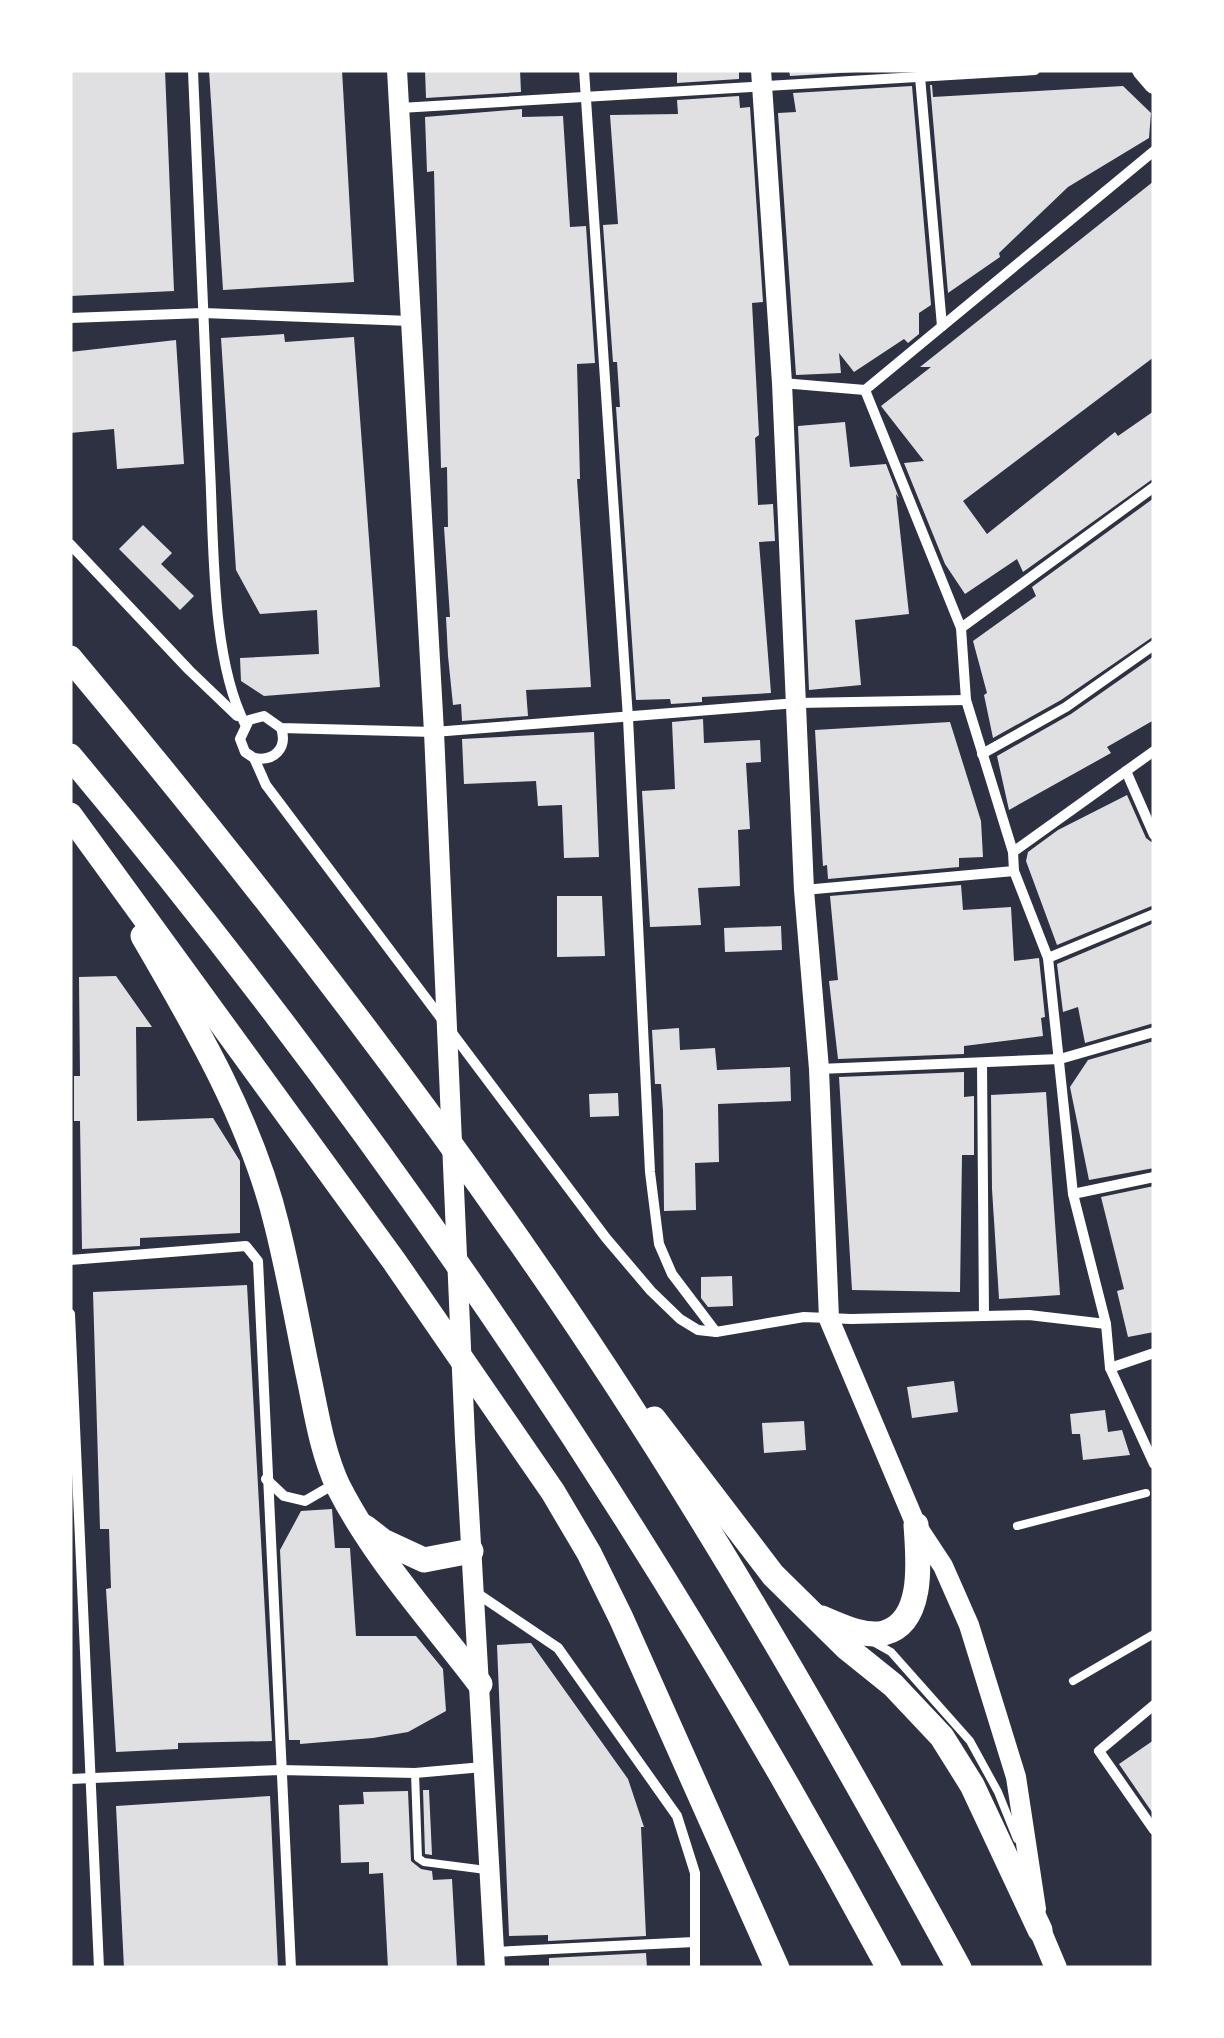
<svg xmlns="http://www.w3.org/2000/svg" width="1224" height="2038" viewBox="0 0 1224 2038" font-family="Raleway,sans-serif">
<rect width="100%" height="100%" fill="#2d3142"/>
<!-- building -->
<g fill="#e0e0e3">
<polygon points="70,70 165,70 174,291 70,296"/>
<polygon points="209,70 342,70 354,282 223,290"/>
<polygon points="425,70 520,70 521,92 426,98"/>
<polygon points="677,70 739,70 739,79 677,83"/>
<polygon points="789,70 889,70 790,76"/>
<polygon points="930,85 932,85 933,97 1123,86 1151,113 1149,138 1068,187 999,253 1000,257 948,293"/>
<polygon points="912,86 931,305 919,313 919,334 908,343 904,339 854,372 839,353 841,373 796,375 778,113 796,112 793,93"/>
<polygon points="739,96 740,108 750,107 763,302 752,303 759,435 755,438 758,505 773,504 775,541 759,542 771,693 702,697 702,702 671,704 670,699 636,700 616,407 620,407 617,362 613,362 603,225 618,224 610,115 678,114 677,100"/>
<polygon points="522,109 522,117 563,116 570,227 586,226 595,363 577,364 580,479 577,479 591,687 526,690 528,716 462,721 461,704 453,705 448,656 446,617 450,617 444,527 448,527 447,467 441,468 434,171 427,172 425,117"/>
<polygon points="1154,181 1154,357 963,501 987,534 1115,432 1118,436 1154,411 1154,478 1023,572 1017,559 965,594 945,564 904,463 924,461 881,406 931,367 920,367"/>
<polygon points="284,334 285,342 354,337 380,687 264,696 241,681 240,658 319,654 317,610 260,614 236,570 221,338"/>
<polygon points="176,340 184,464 117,469 114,429 70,433 70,352"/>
<polygon points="845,422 850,467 886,464 899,498 896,494 909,614 855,620 861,685 809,690 798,426"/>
<polygon points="1154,498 1154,636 1061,700 993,738 984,695 987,693 973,641 1036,596 1032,587"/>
<polygon points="143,525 172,553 161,564 194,596 180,610 119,549"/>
<polygon points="1154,656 1154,720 1107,747 1111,753 1009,810 997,756 1071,714"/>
<polygon points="703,719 704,743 760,740 761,762 746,763 750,829 738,830 740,886 698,888 701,925 650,927 642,791 675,789 672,722"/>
<polygon points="950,722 981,821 983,857 959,858 959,867 828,879 827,865 823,866 815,730"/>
<polygon points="594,732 599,857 564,858 562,805 538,806 536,781 464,784 462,739"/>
<polygon points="1127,795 1146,838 1154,844 1154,905 1057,945 1026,861 1028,852 1058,830"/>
<polygon points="961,885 963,910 1011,907 1014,961 1039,958 1045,1017 1041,1018 1043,1036 964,1046 964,1054 838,1059 829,981 838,980 830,896"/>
<polygon points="557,896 602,896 605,956 557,957"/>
<polygon points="1154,923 1154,1023 1085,1043 1078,1007 1063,1012 1057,964"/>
<polygon points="781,926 782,950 725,952 724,928"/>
<polygon points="116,976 152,1027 136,1027 137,1121 213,1118 240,1161 240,1233 140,1238 140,1246 82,1249 80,1121 74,1121 74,1076 80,1076 79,977"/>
<polygon points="679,1028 680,1050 715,1048 717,1070 790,1067 791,1101 718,1104 719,1162 695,1163 696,1210 664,1211 663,1111 661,1084 655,1084 652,1030"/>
<polygon points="1154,1041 1154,1168 1089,1180 1070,1087 1088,1060"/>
<polygon points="964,1072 964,1097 974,1096 974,1155 962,1155 960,1292 852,1290 839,1077"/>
<polygon points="1046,1092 1060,1295 999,1299 992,1189 991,1095"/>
<polygon points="618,1093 619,1116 590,1117 589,1094"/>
<polygon points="1154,1186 1154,1332 1128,1337 1117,1291 1124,1289 1101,1197"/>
<polygon points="732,1276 733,1306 708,1307 701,1298 701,1277"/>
<polygon points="247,1285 272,1741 178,1743 178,1749 116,1752 106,1589 111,1588 109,1529 100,1529 93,1292"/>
<polygon points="954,1381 958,1412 912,1418 907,1387"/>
<polygon points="1105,1410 1108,1432 1122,1430 1130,1455 1083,1460 1080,1434 1072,1434 1070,1414"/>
<polygon points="804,1421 806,1450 764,1453 762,1423"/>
<polygon points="332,1509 335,1548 350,1548 356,1636 416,1636 443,1669 446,1711 408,1732 373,1738 300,1744 300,1740 289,1740 280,1550 301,1511"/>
<polygon points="531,1643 628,1779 644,1827 641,1827 646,1936 548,1941 548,1935 509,1936 497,1645"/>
<polygon points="1154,1740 1154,1815 1119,1764"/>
<polygon points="423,1790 429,1790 432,1855 425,1854"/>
<polygon points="408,1791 411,1861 421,1869 432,1871 433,1880 452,1879 457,1968 388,1968 383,1873 369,1874 369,1862 341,1863 339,1805 364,1804 363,1792"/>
<polygon points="270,1796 278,1968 124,1968 116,1806"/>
<polygon points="646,1953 647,1968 549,1968 549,1958"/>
</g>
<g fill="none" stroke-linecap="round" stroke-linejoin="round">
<!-- service -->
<g stroke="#fff" stroke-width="8">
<polyline points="1017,1526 1146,1493"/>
<polyline points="875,1643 891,1652 970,1741 998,1792 1017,1839"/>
<polyline points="1073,1681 1154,1634"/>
<polyline points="415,1773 418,1858 424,1862 486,1870"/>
</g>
<!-- minor -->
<g stroke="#fff" stroke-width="10">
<path d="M 193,70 C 198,203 204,336 210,468 C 214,544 211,658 245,724"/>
<polyline points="584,70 628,718 650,1172 659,1244 672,1274 716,1332"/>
<polyline points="920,77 942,326"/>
<polyline points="400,108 1035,70"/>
<polyline points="1154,151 865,390 961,628 966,700 1013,852 1014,871 1048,958 1073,1194 1106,1324 1110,1368 1154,1464"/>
<polyline points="70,318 203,313 410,321"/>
<polyline points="782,383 865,390"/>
<polyline points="70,544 189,670 237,716"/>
<polyline points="961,628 1154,487"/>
<polyline points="966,700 797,703 434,732 281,728 264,716 249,720 240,739 245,752 254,758 266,785 606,1238 651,1291 680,1319 698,1330 716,1332 804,1317 851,1319 1029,1315 1106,1324"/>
<polyline points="982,754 1066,707 1154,645"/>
<path d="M 254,758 C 274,762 288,748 281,728"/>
<polyline points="1126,771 1154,835"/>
<polyline points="1013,852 1154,751"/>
<polyline points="804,890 1014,871"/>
<polyline points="1048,958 1154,914"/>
<polyline points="982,1063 984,1316"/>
<polyline points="819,1069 1060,1059 1154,1032"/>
<polyline points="1073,1194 1154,1177"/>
<polyline points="70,1260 246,1246 258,1261 291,1968"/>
<polyline points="70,1314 99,1968"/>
<polyline points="1110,1368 1154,1353"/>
<polyline points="266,1479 284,1496 305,1501 336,1483"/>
<polyline points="475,1592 558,1648 677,1816 695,1873 695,1968"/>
<polyline points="1154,1705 1099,1751 1154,1830"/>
<polyline points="70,1779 280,1770 415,1773 483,1767"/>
<polyline points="494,1952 694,1942"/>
</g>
<!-- secondary -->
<g stroke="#fff" stroke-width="20">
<polyline points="397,70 434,732 465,1439 495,1968"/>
<polyline points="761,70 782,383 804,890 819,1069 829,1319 916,1525 943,1566 969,1625 1016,1777 1036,1909"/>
<polyline points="1142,70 1154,84"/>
</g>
<!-- primary -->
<polyline stroke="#fff" stroke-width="22" points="1040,1930 1056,1968"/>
<!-- trunk -->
<g stroke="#fff" stroke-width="25">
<path d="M 70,658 C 234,854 391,1055 536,1265 C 692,1490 828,1728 959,1968"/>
<path d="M 70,756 C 384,1131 657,1538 889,1968"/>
<polyline points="70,815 394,1261 553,1492 589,1553 621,1618 777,1968"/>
<path d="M 143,936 C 196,1027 252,1122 277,1226 C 290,1278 299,1331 310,1383 C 317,1417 323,1454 338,1486 C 375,1559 431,1619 480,1684"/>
<polyline points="654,1419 773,1575 847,1648 893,1685 942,1737 972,1785 1040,1930"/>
<polyline points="365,1527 383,1541 424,1560 471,1551"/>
<path d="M 822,1618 C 839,1625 865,1638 884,1633 C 926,1622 918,1556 916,1525"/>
</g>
</g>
<!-- border -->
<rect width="1224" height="2038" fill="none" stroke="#ffffff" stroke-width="145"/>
</svg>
